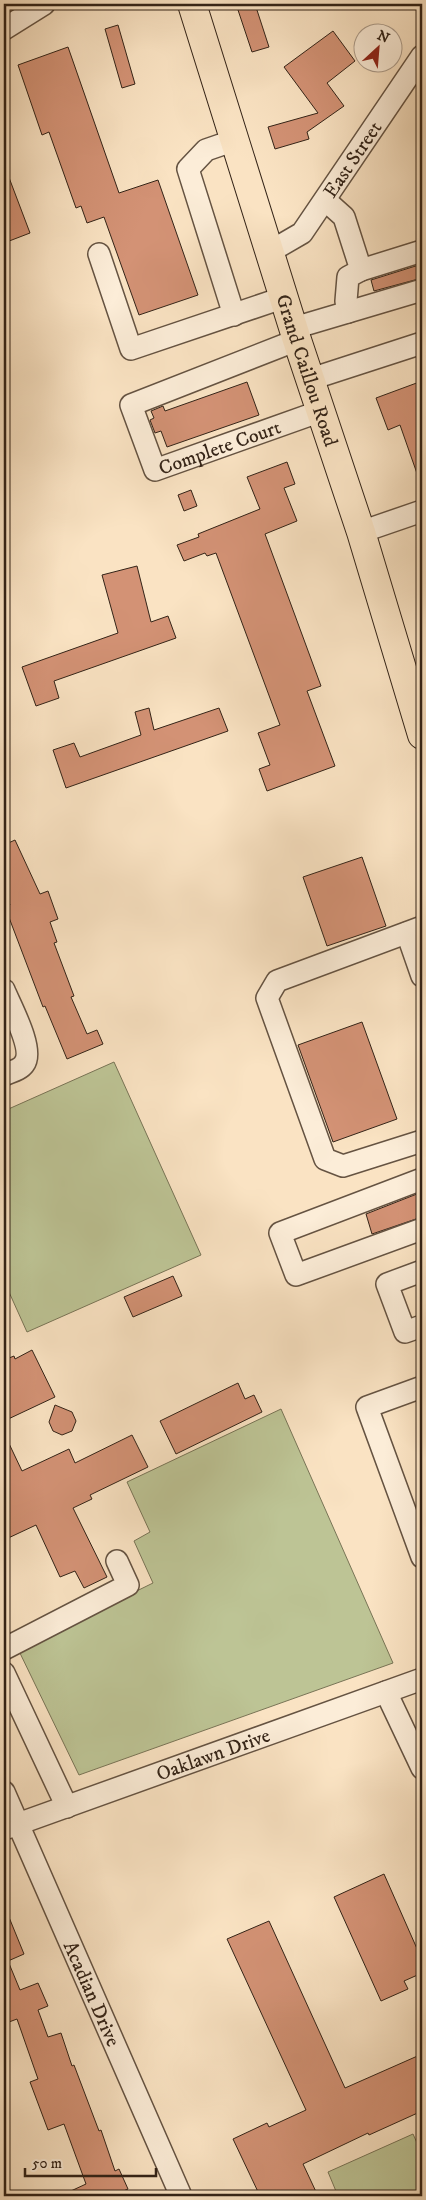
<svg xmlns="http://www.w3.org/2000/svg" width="426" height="2200" viewBox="0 0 426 2200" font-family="'IM FELL DW Pica',serif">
<rect width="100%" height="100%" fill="#fae3c3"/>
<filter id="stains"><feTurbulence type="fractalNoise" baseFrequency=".004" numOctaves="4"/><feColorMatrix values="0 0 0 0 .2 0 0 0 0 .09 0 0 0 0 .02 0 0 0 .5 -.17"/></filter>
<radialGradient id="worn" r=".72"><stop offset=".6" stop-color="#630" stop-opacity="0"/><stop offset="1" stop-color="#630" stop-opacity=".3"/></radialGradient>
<!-- green -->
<g fill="#bdc495" stroke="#787456">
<polygon points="114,1062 201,1255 27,1332 4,1281 4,1111"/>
<polygon points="281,1409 393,1663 79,1775 18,1649 153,1583 134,1541 150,1532 127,1482"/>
<polygon points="413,2134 422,2154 422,2196 338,2196 328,2172"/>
</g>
<!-- building -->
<g fill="#d39275" stroke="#332317">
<polygon points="236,4 255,4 269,47 252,52"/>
<polygon points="118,25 135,84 122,88 105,29"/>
<polygon points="333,31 355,61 327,83 344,106 307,132 309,139 275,149 268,127 318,113 284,67"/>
<polygon points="68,47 119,193 158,180 198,295 139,315 104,217 87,223 81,206 76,208 49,132 42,135 18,65"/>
<polygon points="5,167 30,233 4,243 4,168"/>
<polygon points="422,264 422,278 374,291 371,280"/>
<polygon points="422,381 422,481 420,482 400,425 388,430 376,398"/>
<polygon points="247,382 259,415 167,447 161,431 155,433 150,420 154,418 151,411 163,406 165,411"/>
<polygon points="287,462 295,484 284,488 297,521 265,534 321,686 307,691 335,766 267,791 259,769 270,765 258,733 280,725 216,553 207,556 205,553 184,561 177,545 199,537 198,534 260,509 247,477"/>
<polygon points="191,490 197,506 184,511 178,495"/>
<polygon points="137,566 151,622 168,616 176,638 54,681 59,698 36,706 22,667 118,633 102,575"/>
<polygon points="149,708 154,730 219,708 228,731 66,788 53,750 74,743 80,757 141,735 135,712"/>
<polygon points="15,840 40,894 48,891 58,919 50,922 57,942 54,943 74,996 71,997 87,1034 97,1030 103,1044 67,1059 45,1006 43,1007 5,907 10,905 4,890 4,845"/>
<polygon points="362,857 386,926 327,946 303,877"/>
<polygon points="362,1022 397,1119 333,1142 298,1045"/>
<polygon points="422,1192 422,1217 372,1234 366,1214"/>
<polygon points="173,1276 182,1296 133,1317 124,1297"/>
<polygon points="32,1350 55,1397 4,1421 4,1360 14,1356 15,1359"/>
<polygon points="238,1383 245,1399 254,1395 262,1412 176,1454 160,1421"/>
<polygon points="55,1405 72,1412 76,1421 72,1431 62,1435 53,1431 49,1422"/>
<polygon points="4,1433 22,1471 69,1449 75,1463 132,1435 148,1467 90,1495 92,1499 73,1508 107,1577 84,1588 75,1571 60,1577 36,1525 4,1540"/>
<polygon points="384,1874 422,1960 422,1973 404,1981 408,1989 381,2001 334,1897"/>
<polygon points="4,1905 24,1954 8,1961 20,1990 38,1983 48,2006 38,2010 48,2037 61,2033 72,2066 74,2065 99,2131 101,2130 115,2171 119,2169 128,2189 112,2196 60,2196 86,2184 64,2124 48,2130 30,2082 38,2079 17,2019 9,2022 4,2010"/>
<polygon points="269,1921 345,2088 422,2054 422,2111 369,2135 368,2133 303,2164 318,2196 260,2196 233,2139 267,2123 269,2127 306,2110 227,1939"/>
</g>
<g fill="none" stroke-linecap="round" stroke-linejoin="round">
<!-- minor casing -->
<g stroke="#655342" stroke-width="24">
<g id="minor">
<polyline points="4,29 44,4"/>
<path id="s1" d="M 271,251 L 302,233 L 422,56"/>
<polyline points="99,254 131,349 285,297"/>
<polyline points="361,270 422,251"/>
<polyline points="348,312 422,290"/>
<polyline points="234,315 188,169 206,150 235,140"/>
<polyline points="294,328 348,312 346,301 348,277 361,270 344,217 325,200"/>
<path id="s2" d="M 297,340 L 131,405 L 155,470 L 321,411"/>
<polyline points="311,379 422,343"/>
<polyline points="361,532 422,511"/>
<polyline points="422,927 277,981 267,998 325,1159 343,1166 422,1141"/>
<polyline points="407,933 422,976"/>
<path d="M 4,990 C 10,1005 35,1050 24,1064 C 20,1070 10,1072 4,1075"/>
<polyline points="422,1179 280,1233 296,1275 422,1229"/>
<polyline points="422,1271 387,1284 405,1332 422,1326"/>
<polyline points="422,1387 367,1407 422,1557"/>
<polyline points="4,1649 128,1585 117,1561"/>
<polyline points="4,1673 67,1807"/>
<polyline points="386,1692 422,1768"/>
<path id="s3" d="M 4,1792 L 181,2196"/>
<path id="s4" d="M 4,1829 L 422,1679"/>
</g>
</g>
<!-- major casing -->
<g stroke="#332317" stroke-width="30">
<g id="major">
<path id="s5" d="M 192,4 L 297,340 L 361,532 L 422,735"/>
</g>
</g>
<!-- minor -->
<use href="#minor" stroke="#fcedd8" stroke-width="21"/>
<!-- major -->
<use href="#major" stroke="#fae3c3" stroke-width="28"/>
</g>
<g text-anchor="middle" stroke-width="4" stroke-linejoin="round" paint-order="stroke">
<!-- street labels -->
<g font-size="20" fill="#332317" stroke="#fcedd8">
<text dy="7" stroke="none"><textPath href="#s1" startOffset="125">East Street</textPath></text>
<text dy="7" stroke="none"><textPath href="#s5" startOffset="384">Grand Caillou Road</textPath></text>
<text dy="7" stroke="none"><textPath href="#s2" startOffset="316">Complete Court</textPath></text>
<text dy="7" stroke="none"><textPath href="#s4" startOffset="222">Oaklawn Drive</textPath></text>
<text dy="7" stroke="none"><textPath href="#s3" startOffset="220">Acadian Drive</textPath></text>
</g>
</g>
<!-- margin -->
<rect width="426" height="2200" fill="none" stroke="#fae3c3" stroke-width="20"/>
<rect x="5" y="5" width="416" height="2190" fill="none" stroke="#332317" stroke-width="2.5"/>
<rect x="10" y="10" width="406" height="2180" fill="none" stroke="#332317"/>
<!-- north arrow -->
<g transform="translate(378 48) rotate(26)"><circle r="24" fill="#fcedd8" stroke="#ac9c8b"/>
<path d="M0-4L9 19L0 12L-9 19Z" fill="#8f2418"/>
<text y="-8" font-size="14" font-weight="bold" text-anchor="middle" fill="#332317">N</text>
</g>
<!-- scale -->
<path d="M25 2168v8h131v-8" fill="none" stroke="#332317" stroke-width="2.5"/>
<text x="32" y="2168" font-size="15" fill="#332317" stroke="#fcedd8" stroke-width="4" paint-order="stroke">50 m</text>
<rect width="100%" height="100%" filter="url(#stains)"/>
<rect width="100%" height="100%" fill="url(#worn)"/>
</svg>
